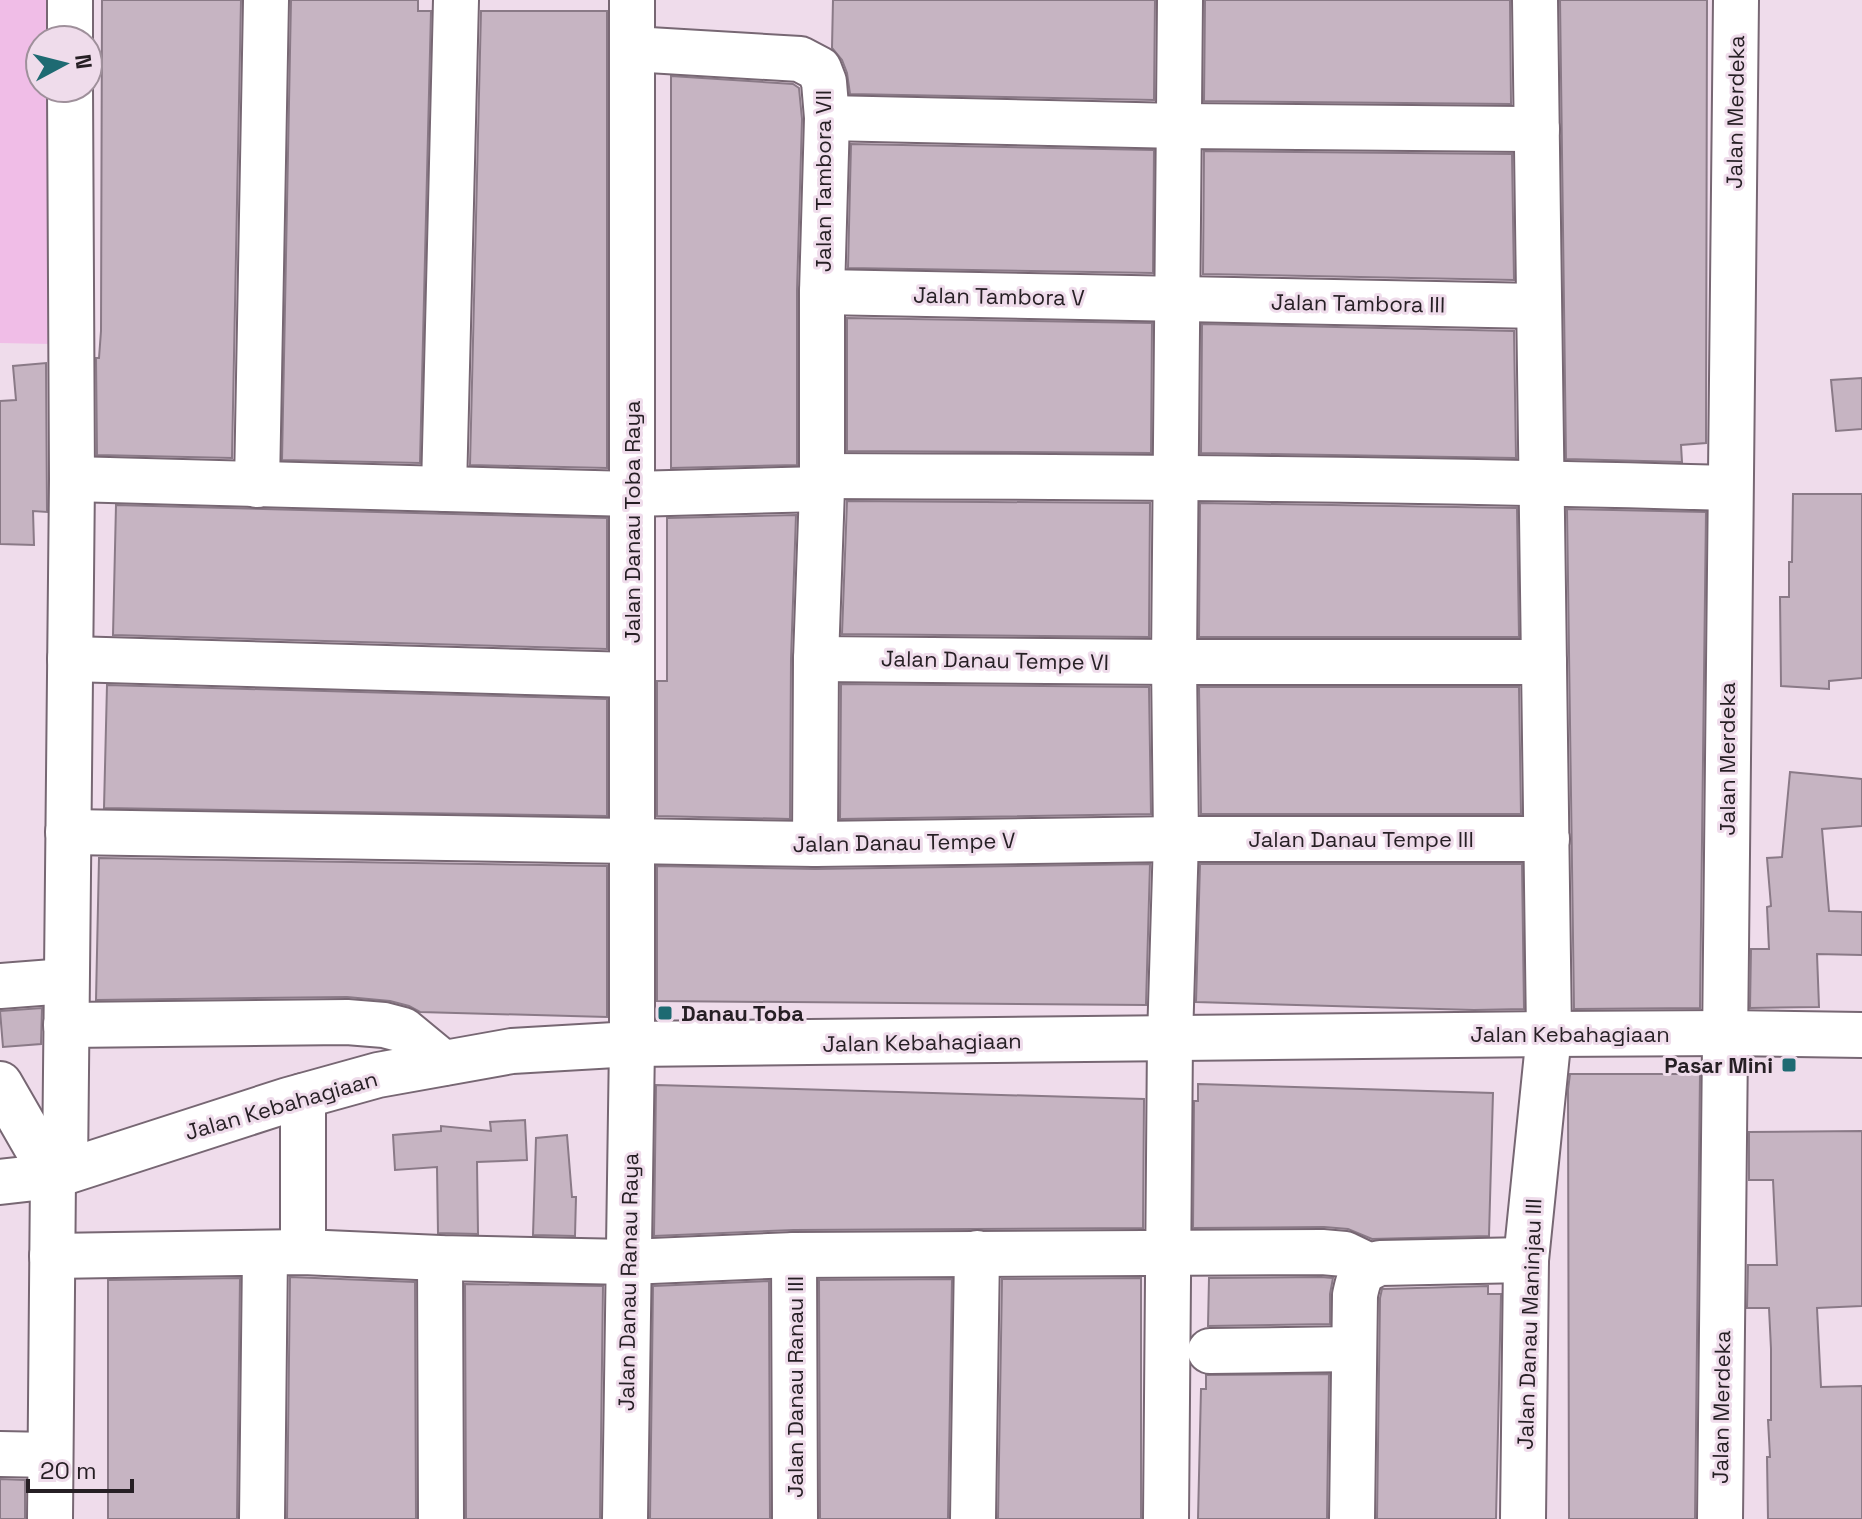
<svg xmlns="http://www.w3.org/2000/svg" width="1862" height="1519" viewBox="0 0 1862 1519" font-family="'Space Grotesk',sans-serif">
<rect width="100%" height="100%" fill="#efdceb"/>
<!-- green -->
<polygon fill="#f0bde7" points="0,0 59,0 58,40 40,40 40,88 57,88 51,344 0,343"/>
<!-- building -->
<g fill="#c6b4c2" stroke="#8a7a87" stroke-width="2">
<polygon points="102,0 241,0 232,458 97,455 96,358 99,358 101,331"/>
<polygon points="291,0 418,0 418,11 431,11 420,463 282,460"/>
<polygon points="833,0 1155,0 1154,100 850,94 847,73 842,60 832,48"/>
<polygon points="1205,0 1510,0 1511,104 1204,101"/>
<polygon points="1560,0 1707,0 1706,443 1681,445 1682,462 1566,459"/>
<polygon points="481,11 607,11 607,468 470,465"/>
<polygon points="671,76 793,84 799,88 802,119 797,291 797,465 671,468"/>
<polygon points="851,144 1154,150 1153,273 848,268"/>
<polygon points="1204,151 1512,154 1514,280 1203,274"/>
<polygon points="847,318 1152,323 1151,453 847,451"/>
<polygon points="1202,324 1514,331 1516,458 1201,453"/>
<polygon points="46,363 47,512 33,511 34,545 0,544 0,401 16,400 13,366"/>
<polygon points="1862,378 1862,429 1836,431 1831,380"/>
<polygon points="1793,494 1862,494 1862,678 1829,681 1829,689 1781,686 1780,597 1789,597 1789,562 1792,562"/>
<polygon points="847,501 1150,503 1149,637 842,634"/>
<polygon points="1200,503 1517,508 1519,637 1199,637"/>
<polygon points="116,505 607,518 607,649 113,635"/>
<polygon points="1567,509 1706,512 1700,1008 1574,1009"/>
<polygon points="796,515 791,659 790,819 657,816 657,681 667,681 667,518"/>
<polygon points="841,684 1149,687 1151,814 840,819"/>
<polygon points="107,685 607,699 607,816 104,808"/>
<polygon points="1199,687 1519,687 1521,814 1201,814"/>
<polygon points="1790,772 1862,779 1862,826 1822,829 1829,911 1862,912 1862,955 1817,954 1819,1007 1750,1008 1751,949 1769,949 1767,907 1771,906 1767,858 1782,857"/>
<polygon points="99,858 607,866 607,1017 420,1012 409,1006 390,1001 347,997 96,1000"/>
<polygon points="1150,864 1146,1005 657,1001 657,866 815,869"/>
<polygon points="1200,864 1522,864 1524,1009 1474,1010 1196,1002"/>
<polygon points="42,1008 41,1044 3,1047 0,1011"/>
<polygon points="1570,1074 1700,1074 1695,1519 1569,1519 1568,1090"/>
<polygon points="1198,1084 1493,1093 1489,1236 1372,1239 1348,1229 1324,1227 1193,1228 1194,1101 1198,1101"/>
<polygon points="656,1085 1144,1099 1143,1228 794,1230 654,1236"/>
<polygon points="525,1120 527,1160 477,1162 478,1234 438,1233 437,1167 395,1170 393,1135 441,1131 441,1126 491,1131 490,1122"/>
<polygon points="1862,1131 1862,1306 1817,1308 1821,1387 1862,1386 1862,1519 1768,1519 1767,1457 1770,1457 1768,1420 1771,1420 1771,1349 1769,1308 1747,1308 1748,1265 1777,1265 1773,1180 1749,1180 1749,1132"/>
<polygon points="567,1135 572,1197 576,1197 575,1236 533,1235 536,1138"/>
<polygon points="290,1277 415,1282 416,1519 287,1519"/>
<polygon points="1321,1277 1333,1278 1330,1294 1330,1324 1208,1326 1209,1278"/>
<polygon points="240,1278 237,1519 108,1519 108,1280"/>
<polygon points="1141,1278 1141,1519 998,1519 1002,1279"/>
<polygon points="952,1279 948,1519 820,1519 819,1280"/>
<polygon points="769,1281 770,1519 650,1519 653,1286"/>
<polygon points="465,1284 603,1286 600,1519 466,1519"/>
<polygon points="1488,1286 1488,1294 1501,1294 1496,1519 1377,1519 1380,1298 1382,1289"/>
<polygon points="1329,1374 1327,1519 1198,1519 1201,1389 1206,1389 1206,1375"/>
<polygon points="0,1479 25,1480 25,1519 0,1519"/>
</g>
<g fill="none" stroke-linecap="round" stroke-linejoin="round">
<!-- minor casing -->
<g stroke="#776773" stroke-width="48">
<g id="minor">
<polyline points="70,0 70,40"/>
<polyline points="632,49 800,59 819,69 824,82 827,118 822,292 822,489 816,659 815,844"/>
<polyline points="827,118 1179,126 1537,129"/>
<polyline points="822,292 1539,306"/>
<path d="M 822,476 C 1125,477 1427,479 1730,488"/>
<polyline points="72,479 632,494 822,489"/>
<polyline points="257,485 266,0"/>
<polyline points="444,489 456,0"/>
<polyline points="70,659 632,675"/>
<polyline points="816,659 1174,662 1544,662"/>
<polyline points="68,832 815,844 1176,839 1547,839"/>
<polyline points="0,986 66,981"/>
<polyline points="66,1025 347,1022 384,1025 403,1030 443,1063"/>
<polyline points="0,1084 53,1176 50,1519"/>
<polyline points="303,1096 303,1252"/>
<polyline points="65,1171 72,479 70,88"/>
<polyline points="0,1182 53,1176 288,1100 378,1075 512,1051 632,1044 1549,1034 1726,1033 1862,1035"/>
<polyline points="794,1255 795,1519"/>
<polyline points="52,1256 303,1252 440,1258 628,1262 794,1255 1322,1252 1345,1254 1370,1266"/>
<polyline points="440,1258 441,1519"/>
<polyline points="1210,1351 1354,1349"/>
<polyline points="0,1454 50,1455"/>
<polyline points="262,1519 265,1254"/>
<polyline points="625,1519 632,1044 632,0"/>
<polyline points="973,1519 977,1253"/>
<polyline points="1166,1519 1170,1039 1176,839 1174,662 1180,0"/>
<path d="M 1352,1519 L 1355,1295 C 1359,1276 1361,1270 1380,1263 L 1526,1260"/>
<polyline points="1523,1519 1526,1260 1549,1034 1535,0"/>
<polyline points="1720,1519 1736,0"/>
</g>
</g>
<!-- minor -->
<use href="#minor" stroke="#fff" stroke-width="44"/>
</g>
<!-- markers -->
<g fill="#1e6a72" stroke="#efdceb" stroke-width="3">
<rect x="657" y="1005" width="16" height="16" rx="4"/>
<rect x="1781" y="1057" width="16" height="16" rx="4"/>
</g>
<g text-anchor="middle" stroke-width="6" stroke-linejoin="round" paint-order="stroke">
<!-- street labels -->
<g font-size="22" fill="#261f24" stroke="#efdceb">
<text transform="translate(1735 112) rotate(-89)" y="8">Jalan Merdeka</text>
<text transform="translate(823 181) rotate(-90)" y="8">Jalan Tambora VII</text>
<text transform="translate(999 296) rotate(1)" y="8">Jalan Tambora V</text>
<text transform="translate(1358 303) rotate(1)" y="8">Jalan Tambora III</text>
<text transform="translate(632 522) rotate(-90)" y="8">Jalan Danau Toba Raya</text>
<text transform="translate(995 660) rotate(1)" y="8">Jalan Danau Tempe VI</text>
<text transform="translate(1727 759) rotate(-90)" y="8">Jalan Merdeka</text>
<text x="1361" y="847">Jalan Danau Tempe III</text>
<text transform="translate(904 842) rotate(-1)" y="8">Jalan Danau Tempe V</text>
<text x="1570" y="1042">Jalan Kebahagiaan</text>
<text transform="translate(922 1042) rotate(-1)" y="8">Jalan Kebahagiaan</text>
<text transform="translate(281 1105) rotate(-16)" y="8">Jalan Kebahagiaan</text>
<text transform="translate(628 1282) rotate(-89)" y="8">Jalan Danau Ranau Raya</text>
<text transform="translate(1529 1324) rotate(-88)" y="8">Jalan Danau Maninjau III</text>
<text transform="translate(795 1387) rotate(-90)" y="8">Jalan Danau Ranau III</text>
<text transform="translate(1721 1407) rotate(-89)" y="8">Jalan Merdeka</text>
</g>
<!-- poi labels -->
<g font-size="22" font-weight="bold" fill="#261f24" stroke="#efdceb" text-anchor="start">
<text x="681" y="1021">Danau Toba</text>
<text x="1773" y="1073" text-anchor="end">Pasar Mini</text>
</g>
</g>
<!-- north arrow -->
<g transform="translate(64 64) rotate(83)"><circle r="38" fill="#efdceb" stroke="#9f909b" stroke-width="2"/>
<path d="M0-6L14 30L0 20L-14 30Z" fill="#1e6a72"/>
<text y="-12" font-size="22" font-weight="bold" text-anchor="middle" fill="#261f24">N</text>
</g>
<!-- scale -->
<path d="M28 1479v12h104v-12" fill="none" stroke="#261f24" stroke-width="4"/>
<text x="40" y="1479" font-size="24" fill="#261f24" stroke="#efdceb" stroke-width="6" paint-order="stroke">20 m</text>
</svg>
